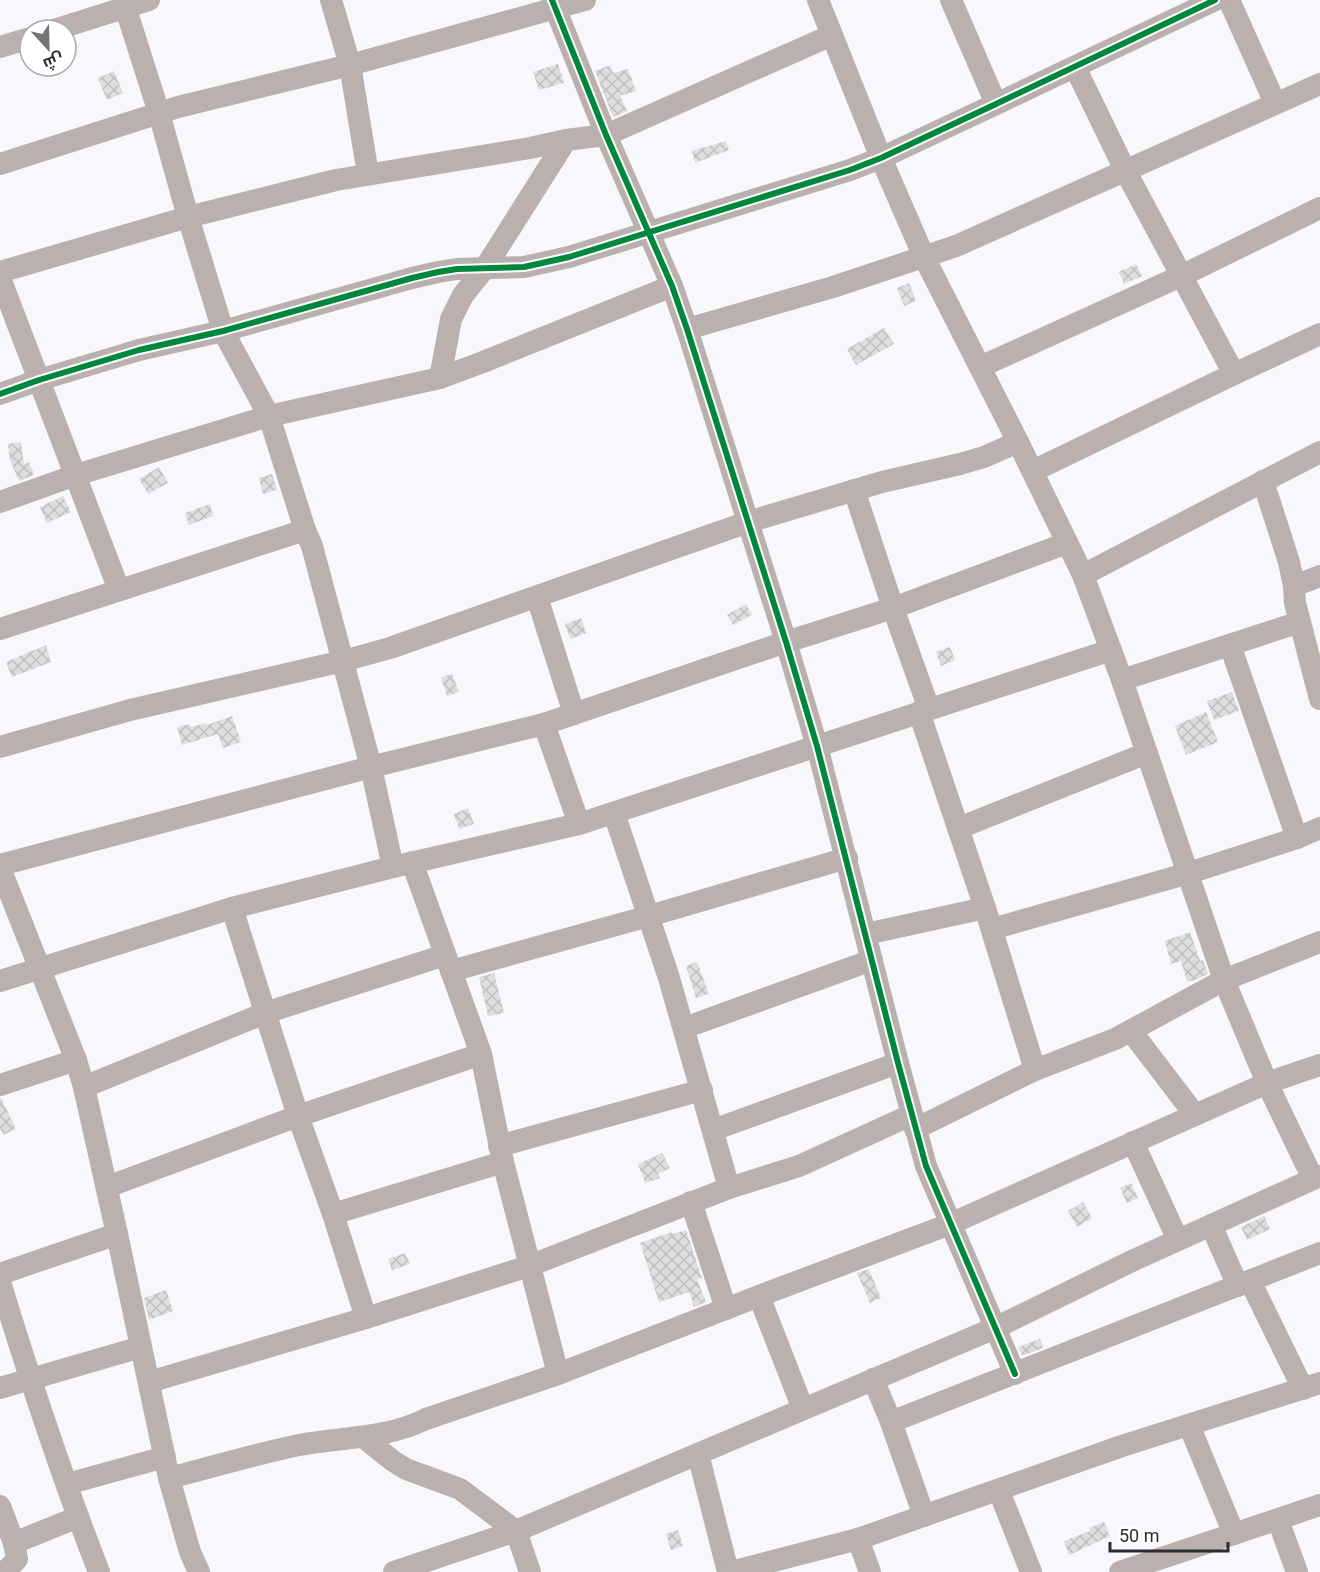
<svg xmlns="http://www.w3.org/2000/svg" width="1320" height="1572" viewBox="0 0 1320 1572" font-family="Roboto,Cairo,sans-serif">
<defs>
<pattern id="building-cross-hatch" width="8" height="8" patternUnits="userSpaceOnUse" patternTransform="scale(1.5)"><rect width="8" height="8" fill="#dfdede"/><path d="M0 0l8 8M0 8l8-8" fill="none" stroke="#c0bfbf"/></pattern>
</defs>
<rect width="100%" height="100%" fill="#f8f7fb"/>
<!-- building -->
<g fill="url(#building-cross-hatch)">
<polygon points="558,64 564,83 539,90 533,72"/>
<polygon points="610,65 613,73 628,69 636,91 620,96 627,111 613,117 595,71"/>
<polygon points="114,71 123,93 107,100 98,78"/>
<polygon points="726,141 729,150 695,163 692,151"/>
<polygon points="1136,264 1142,276 1124,284 1119,272"/>
<polygon points="909,283 916,301 904,306 897,288"/>
<polygon points="884,328 894,344 856,365 847,349"/>
<polygon points="21,442 24,464 29,462 34,475 19,481 10,460 8,444"/>
<polygon points="159,467 168,483 148,494 139,479"/>
<polygon points="272,474 277,490 263,494 259,478"/>
<polygon points="63,496 71,512 47,523 40,507"/>
<polygon points="210,504 213,516 189,525 185,513"/>
<polygon points="746,604 752,615 733,625 727,615"/>
<polygon points="581,618 586,633 570,639 565,624"/>
<polygon points="46,645 51,662 12,677 6,662"/>
<polygon points="950,647 955,660 941,666 936,652"/>
<polygon points="452,674 459,692 447,696 441,677"/>
<polygon points="1232,692 1239,711 1214,720 1207,701"/>
<polygon points="1206,712 1218,742 1186,755 1175,726"/>
<polygon points="232,716 241,742 223,748 218,734 182,745 177,727 190,724 191,727 206,723 207,725"/>
<polygon points="468,808 474,824 459,829 454,814"/>
<polygon points="1190,932 1200,961 1203,960 1208,974 1198,979 1187,982 1181,961 1171,964 1165,941"/>
<polygon points="697,962 709,994 696,998 686,966"/>
<polygon points="494,973 504,1013 488,1016 479,977"/>
<polygon points="0,1098 1,1098 16,1129 3,1135 0,1128"/>
<polygon points="662,1153 670,1168 658,1174 660,1178 645,1183 638,1164"/>
<polygon points="1131,1183 1138,1198 1127,1203 1120,1188"/>
<polygon points="1083,1202 1092,1218 1077,1227 1068,1211"/>
<polygon points="1264,1216 1270,1229 1247,1240 1241,1227"/>
<polygon points="686,1230 702,1278 697,1279 706,1302 694,1307 689,1292 659,1302 640,1243 672,1232 673,1234"/>
<polygon points="405,1253 410,1264 392,1270 388,1259"/>
<polygon points="869,1269 881,1298 870,1303 857,1273"/>
<polygon points="166,1290 173,1311 149,1320 144,1298"/>
<polygon points="1040,1339 1043,1348 1022,1356 1018,1347"/>
<polygon points="1104,1522 1110,1536 1069,1555 1064,1541 1090,1531 1089,1528"/>
<polygon points="678,1530 683,1546 671,1550 666,1534"/>
</g>
<g fill="none" stroke-linecap="round" stroke-linejoin="round">
<!-- minor -->
<g stroke="#bab1ae" stroke-width="22">
<polyline points="123,0 159,113 188,217 223,331 269,416 305,530 312,546 371,767 393,867"/>
<polyline points="331,0 350,65 368,174"/>
<polyline points="552,0 606,135 672,286 687,329 786,642 817,746 898,1063 926,1166 1015,1374"/>
<polyline points="818,0 881,158 924,257 1018,442 1083,575 1122,680 1224,980 1267,1083 1313,1179"/>
<polyline points="951,0 996,104"/>
<polyline points="1229,0 1275,103"/>
<polyline points="54,30 149,0"/>
<polyline points="0,47 30,38"/>
<polyline points="1075,67 1125,170 1234,374"/>
<polyline points="0,164 178,107 350,65 585,0"/>
<polyline points="0,272 188,217 336,180 530,148 566,140 606,135 832,35"/>
<polyline points="0,278 119,590"/>
<polyline points="687,329 833,287 956,246 1320,84"/>
<polyline points="980,367 1181,276 1320,208"/>
<polyline points="440,378 451,319 463,295 485,268 566,140"/>
<polyline points="0,394 39,380 139,350 223,331 412,278 438,272 457,269 524,267 569,257 850,170 881,158 996,104 1215,0"/>
<polyline points="1033,471 1234,374 1320,334"/>
<polyline points="1263,481 1289,562 1294,586"/>
<polyline points="854,490 893,608 929,709"/>
<polyline points="0,502 76,475 269,416 440,378 483,362 672,286"/>
<polyline points="1083,575 1320,452"/>
<polyline points="537,597 574,714"/>
<polyline points="1300,622 1320,699"/>
<polyline points="0,629 305,530"/>
<polyline points="1230,645 1297,838"/>
<polyline points="1122,680 1300,622 1295,603 1294,586 1320,576"/>
<polyline points="919,712 985,908 1035,1070"/>
<polyline points="544,724 579,824"/>
<polyline points="0,747 130,710 343,661 390,648 748,522 882,482 960,464 984,457 1018,442"/>
<polyline points="614,813 669,978 729,1188"/>
<polyline points="959,828 1147,753"/>
<polyline points="412,862 481,1054 503,1162 558,1374"/>
<polyline points="0,865 371,767 544,724 786,642 893,608 1067,543"/>
<polyline points="0,868 76,1060 84,1087 117,1234 169,1478 190,1552 199,1572"/>
<polyline points="232,908 298,1116 333,1214 366,1318"/>
<polyline points="992,929 1189,873 1297,838 1320,828"/>
<polyline points="866,934 985,908"/>
<polyline points="451,971 649,916 847,858"/>
<polyline points="0,981 232,908 393,867 579,824 1111,650"/>
<polyline points="684,1028 872,960"/>
<polyline points="1131,1031 1195,1115"/>
<polyline points="0,1085 76,1060"/>
<polyline points="84,1087 265,1013 445,955"/>
<polyline points="915,1129 1035,1070 1115,1039 1224,980 1320,942"/>
<polyline points="713,1130 898,1063"/>
<polyline points="1133,1142 1178,1240"/>
<polyline points="499,1146 702,1090"/>
<polyline points="107,1187 298,1116 481,1054"/>
<polyline points="691,1202 726,1309"/>
<polyline points="333,1214 503,1162"/>
<polyline points="1211,1225 1238,1286"/>
<polyline points="0,1274 117,1234"/>
<polyline points="1250,1281 1303,1389"/>
<path d="M 0,1282 C 30,1380 62,1477 99,1572"/>
<polyline points="759,1296 803,1409"/>
<polyline points="873,1379 891,1422"/>
<polyline points="149,1382 366,1318 529,1266 729,1188 799,1166 911,1115"/>
<polyline points="0,1388 141,1347"/>
<polyline points="1189,1425 1234,1534"/>
<polyline points="363,1437 393,1461 406,1469 460,1489 516,1531 530,1572"/>
<polyline points="698,1454 728,1572"/>
<path d="M 169,1478 C 212,1467 256,1454 299,1445 C 342,1437 386,1439 426,1419 L 558,1374 L 759,1296 L 950,1224 L 1267,1083 L 1320,1065"/>
<polyline points="67,1484 165,1457"/>
<polyline points="999,1491 1031,1572"/>
<polyline points="0,1506 14,1543 17,1559 7,1570 0,1572"/>
<polyline points="924,1516 891,1422 1320,1253"/>
<polyline points="1278,1520 1297,1572"/>
<polyline points="858,1539 870,1572"/>
<polyline points="14,1543 78,1517"/>
<polyline points="394,1572 516,1531 995,1328 1134,1260 1320,1176"/>
<polyline points="731,1572 858,1539 1122,1446 1320,1383"/>
<polyline points="1120,1572 1320,1505"/>
</g>
<!-- cycleway casing -->
<g stroke="#fff" stroke-width="10">
<g id="cycleway">
<polyline points="552,0 606,135 672,286 687,329 786,642 817,746 898,1063 926,1166 1015,1374"/>
<polyline points="0,394 39,380 139,350 223,331 412,278 438,272 457,269 524,267 569,257 850,170 881,158 996,104 1215,0"/>
</g>
</g>
<!-- cycleway -->
<use href="#cycleway" stroke="#00873e" stroke-width="6"/>
</g>
<!-- north arrow -->
<g transform="translate(48 48) rotate(158)"><circle r="28" fill="#ffffff" stroke="#ababac" stroke-width="1.5"/>
<path d="M0-4.5L10 22L0 15L-10 22Z" fill="#747376"/>
<text y="-9" font-size="16" font-weight="bold" text-anchor="middle" fill="#2d2c2f">ش</text>
</g>
<!-- scale -->
<path d="M1110 1542v9h118v-9" fill="none" stroke="#2d2c2f" stroke-width="3"/>
<text x="1119" y="1542" font-size="18" fill="#2d2c2f" stroke="#ffffff" stroke-width="4.5" paint-order="stroke">50 m</text>
</svg>
